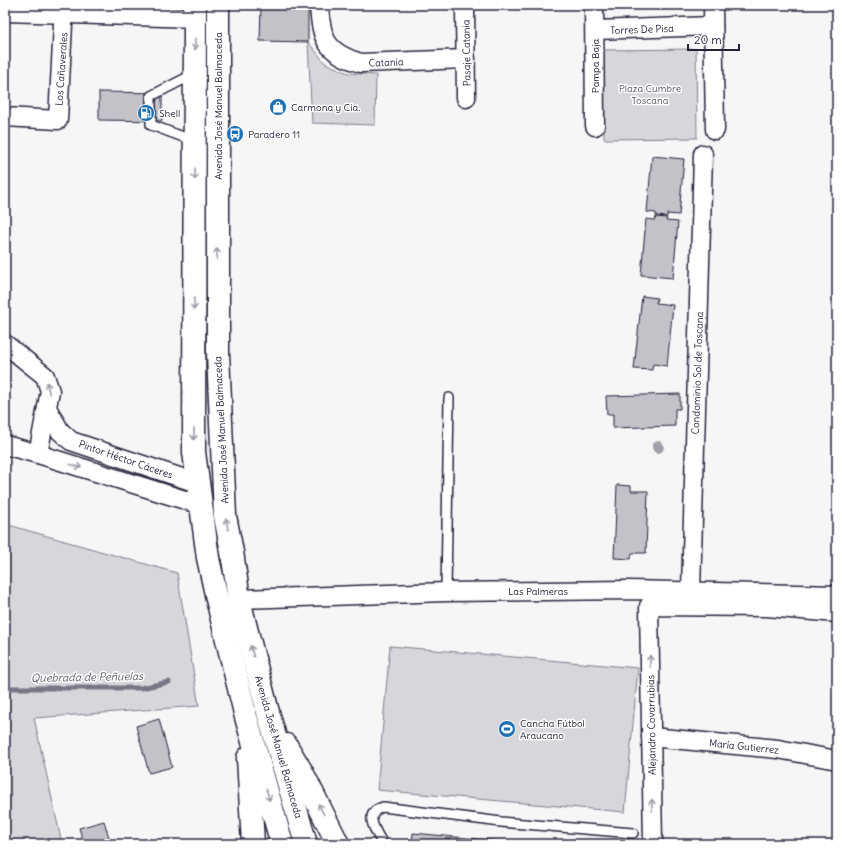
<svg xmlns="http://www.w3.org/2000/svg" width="842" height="849" viewBox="0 0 842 849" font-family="Delius,sans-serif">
<rect width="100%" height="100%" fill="#f6f6f7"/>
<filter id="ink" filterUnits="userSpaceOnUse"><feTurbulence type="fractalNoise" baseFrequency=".025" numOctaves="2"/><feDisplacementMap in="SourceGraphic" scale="8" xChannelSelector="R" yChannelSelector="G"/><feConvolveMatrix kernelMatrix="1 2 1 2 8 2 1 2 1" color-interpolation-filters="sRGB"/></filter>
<g filter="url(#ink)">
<!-- green -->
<g fill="#d7d7db" stroke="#7c7c8b">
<polygon points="308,42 325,63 348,73 376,75 375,125 312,123"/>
<polygon points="696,49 697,138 604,139 603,50"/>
<polygon points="5,524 177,573 199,706 34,718 62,844 5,844"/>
<polygon points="390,646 638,668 625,812 377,790"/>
</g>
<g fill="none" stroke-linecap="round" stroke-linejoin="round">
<!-- stream -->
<polyline stroke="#767685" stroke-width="5" points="5,688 141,688 169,682"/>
</g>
<!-- building -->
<g fill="#c2c2c9" stroke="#22223b">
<polygon points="261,5 308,5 308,42 260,41"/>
<polygon points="99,92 162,93 162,121 99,120"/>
<polygon points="652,156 684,159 679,215 667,214 667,217 656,216 656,213 647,212"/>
<polygon points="656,217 667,218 666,221 678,222 673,278 641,275 646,219 655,220"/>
<polygon points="642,296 657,298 656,303 673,305 667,366 653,364 652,370 634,369"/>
<polygon points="680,394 680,409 675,409 675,426 613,428 613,414 607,414 606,396"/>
<polygon points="617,485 631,486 631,491 648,491 646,553 632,553 631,559 614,558"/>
<polygon points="159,719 172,767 149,773 136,726"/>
<polygon points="104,821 111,844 84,844 79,828"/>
<polygon points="413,833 531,844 412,844"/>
</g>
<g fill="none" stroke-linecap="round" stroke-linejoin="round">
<!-- service casing -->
<g stroke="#22223b" stroke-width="12">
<g id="service">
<polyline points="194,141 151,125 151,96 194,74"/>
<polyline points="446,592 449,398"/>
<path d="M 383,844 C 376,832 362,813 383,807 L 501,822 L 633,833"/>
</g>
</g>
<!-- minor casing -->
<g stroke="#22223b" stroke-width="21">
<g id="minor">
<path d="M 319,5 C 321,39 326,53 361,63 L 466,59"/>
<polyline points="594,5 595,126"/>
<polyline points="713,5 715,130"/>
<polyline points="465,8 466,98"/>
<polyline points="5,12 195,18"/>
<polyline points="595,30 713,26"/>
<polyline points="5,117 58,120 64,5"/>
<polyline points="5,344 45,376 50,391 38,454"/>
<polyline points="47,408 60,431 71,441 197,483"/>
<polyline points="5,445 38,454 201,505"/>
<polyline points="691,591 703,154"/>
<polyline points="239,599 446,592 629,590 837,595"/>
<polyline points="651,737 778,749 837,760"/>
<polyline points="653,844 649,606 767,607 837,613"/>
</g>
</g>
<!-- primary casing -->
<g stroke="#22223b" stroke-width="25">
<g id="primary">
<polyline points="195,5 194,452 208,558 217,599 246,717 282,844"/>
<polyline points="218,5 218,353 225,516 232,552 239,599 245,624 269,716 306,844"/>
<polyline points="286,745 302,772 338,844"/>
<polyline points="248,758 253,844"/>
</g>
</g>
<!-- service -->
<use href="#service" stroke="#fff" stroke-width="9"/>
<!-- minor -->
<use href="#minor" stroke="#fff" stroke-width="18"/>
<!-- primary -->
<use href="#primary" stroke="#fff" stroke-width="22"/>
</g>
<!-- trees -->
<circle fill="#9f9faa" cx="658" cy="447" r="6"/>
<!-- one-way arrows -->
<defs><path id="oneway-shaft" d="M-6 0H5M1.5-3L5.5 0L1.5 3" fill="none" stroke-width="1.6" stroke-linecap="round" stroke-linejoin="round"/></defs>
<g stroke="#9c9ca7">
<use href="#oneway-shaft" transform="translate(195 44) rotate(89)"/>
<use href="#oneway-shaft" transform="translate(195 174) rotate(91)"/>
<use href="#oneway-shaft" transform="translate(217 254) rotate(-90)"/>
<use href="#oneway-shaft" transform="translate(194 304) rotate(90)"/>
<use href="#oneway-shaft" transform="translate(48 388) rotate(-101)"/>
<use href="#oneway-shaft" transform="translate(194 434) rotate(91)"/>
<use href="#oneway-shaft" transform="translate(76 466) rotate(17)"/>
<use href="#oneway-shaft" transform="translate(227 524) rotate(-101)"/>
<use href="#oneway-shaft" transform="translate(252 651) rotate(-105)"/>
<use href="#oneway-shaft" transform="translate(650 661) rotate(-91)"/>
<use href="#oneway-shaft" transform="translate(268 795) rotate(74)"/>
<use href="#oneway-shaft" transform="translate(652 805) rotate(-91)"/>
<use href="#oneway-shaft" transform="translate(321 809) rotate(-117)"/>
</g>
</g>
<!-- icons -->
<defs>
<g id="shop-disc" transform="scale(0.9)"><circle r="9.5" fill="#1f6fb2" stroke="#fff"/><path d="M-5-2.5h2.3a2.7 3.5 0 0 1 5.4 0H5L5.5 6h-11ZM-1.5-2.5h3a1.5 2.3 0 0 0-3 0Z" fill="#fff"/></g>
<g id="fuel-disc" transform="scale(0.9)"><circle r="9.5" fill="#1f6fb2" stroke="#fff"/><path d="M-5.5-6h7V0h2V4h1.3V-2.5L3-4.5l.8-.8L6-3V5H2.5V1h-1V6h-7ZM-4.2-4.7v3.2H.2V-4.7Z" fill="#fff"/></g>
<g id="bus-disc" transform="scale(0.9)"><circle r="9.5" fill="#1f6fb2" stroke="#fff"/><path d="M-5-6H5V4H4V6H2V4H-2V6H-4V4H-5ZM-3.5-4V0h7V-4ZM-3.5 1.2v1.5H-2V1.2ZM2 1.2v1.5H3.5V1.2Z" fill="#fff"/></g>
<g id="stadium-disc" transform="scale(0.9)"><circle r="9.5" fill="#1f6fb2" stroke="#fff"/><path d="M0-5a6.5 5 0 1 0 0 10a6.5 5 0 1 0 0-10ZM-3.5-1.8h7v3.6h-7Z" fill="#fff"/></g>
</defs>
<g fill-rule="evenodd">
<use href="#shop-disc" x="278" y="107"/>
<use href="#fuel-disc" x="146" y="113"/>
<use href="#bus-disc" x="235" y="134"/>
<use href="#stadium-disc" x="507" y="729"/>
</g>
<g text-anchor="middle" stroke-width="3" stroke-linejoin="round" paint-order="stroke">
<!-- street labels -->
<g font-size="10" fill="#22223b" stroke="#fff">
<text transform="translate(642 29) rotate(-2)" y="4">Torres De Pisa</text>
<text transform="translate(466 53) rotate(-91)" y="4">Pasaje Catania</text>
<text transform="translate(386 62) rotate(-2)" y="4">Catania</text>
<text transform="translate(595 66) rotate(-90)" y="4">Pampa Baja</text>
<text transform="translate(61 69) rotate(-86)" y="4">Los Cañaverales</text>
<text transform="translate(218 106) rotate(-90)" y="4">Avenida José Manuel Balmaceda</text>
<text transform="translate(697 373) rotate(-88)" y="4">Condominio Sol de Toscana</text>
<text transform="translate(221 430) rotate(-93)" y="4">Avenida José Manuel Balmaceda</text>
<text transform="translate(126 459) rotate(19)" y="4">Pintor Héctor Cáceres</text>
<text x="538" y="595">Las Palmeras</text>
<text transform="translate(651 725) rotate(-91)" y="4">Alejandro Covarrubias</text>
<text transform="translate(744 746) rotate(6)" y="4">María Gutierrez</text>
<text transform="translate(279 747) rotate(74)" y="4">Avenida José Manuel Balmaceda</text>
</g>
<!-- park labels -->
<g font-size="10" fill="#58586b" stroke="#fff">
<text x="650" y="92">Plaza Cumbre<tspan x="650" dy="12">Toscana</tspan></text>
</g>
<!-- poi labels -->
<g font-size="10" fill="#22223b" stroke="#fff" text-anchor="start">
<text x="291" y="111">Carmona y Cía.</text>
<text x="159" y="117">Shell</text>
<text x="248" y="138">Paradero 11</text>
<text x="520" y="727">Cancha Fútbol<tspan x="520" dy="12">Araucano</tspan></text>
</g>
<!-- water labels -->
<g font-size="11" font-style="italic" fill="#5a5a6d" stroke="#fff">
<text transform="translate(87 677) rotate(-1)" y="4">Quebrada de Peñuelas</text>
</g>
</g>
<!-- margin -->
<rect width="842" height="849" fill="none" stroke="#fff" stroke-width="20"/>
<rect x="10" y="10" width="822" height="829" fill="none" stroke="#22223b" stroke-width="1.5" filter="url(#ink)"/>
<!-- scale -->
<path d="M688 44v6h51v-6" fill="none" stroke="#22223b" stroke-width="2"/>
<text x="694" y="44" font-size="12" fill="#22223b" stroke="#ffffff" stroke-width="3" paint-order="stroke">20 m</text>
</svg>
